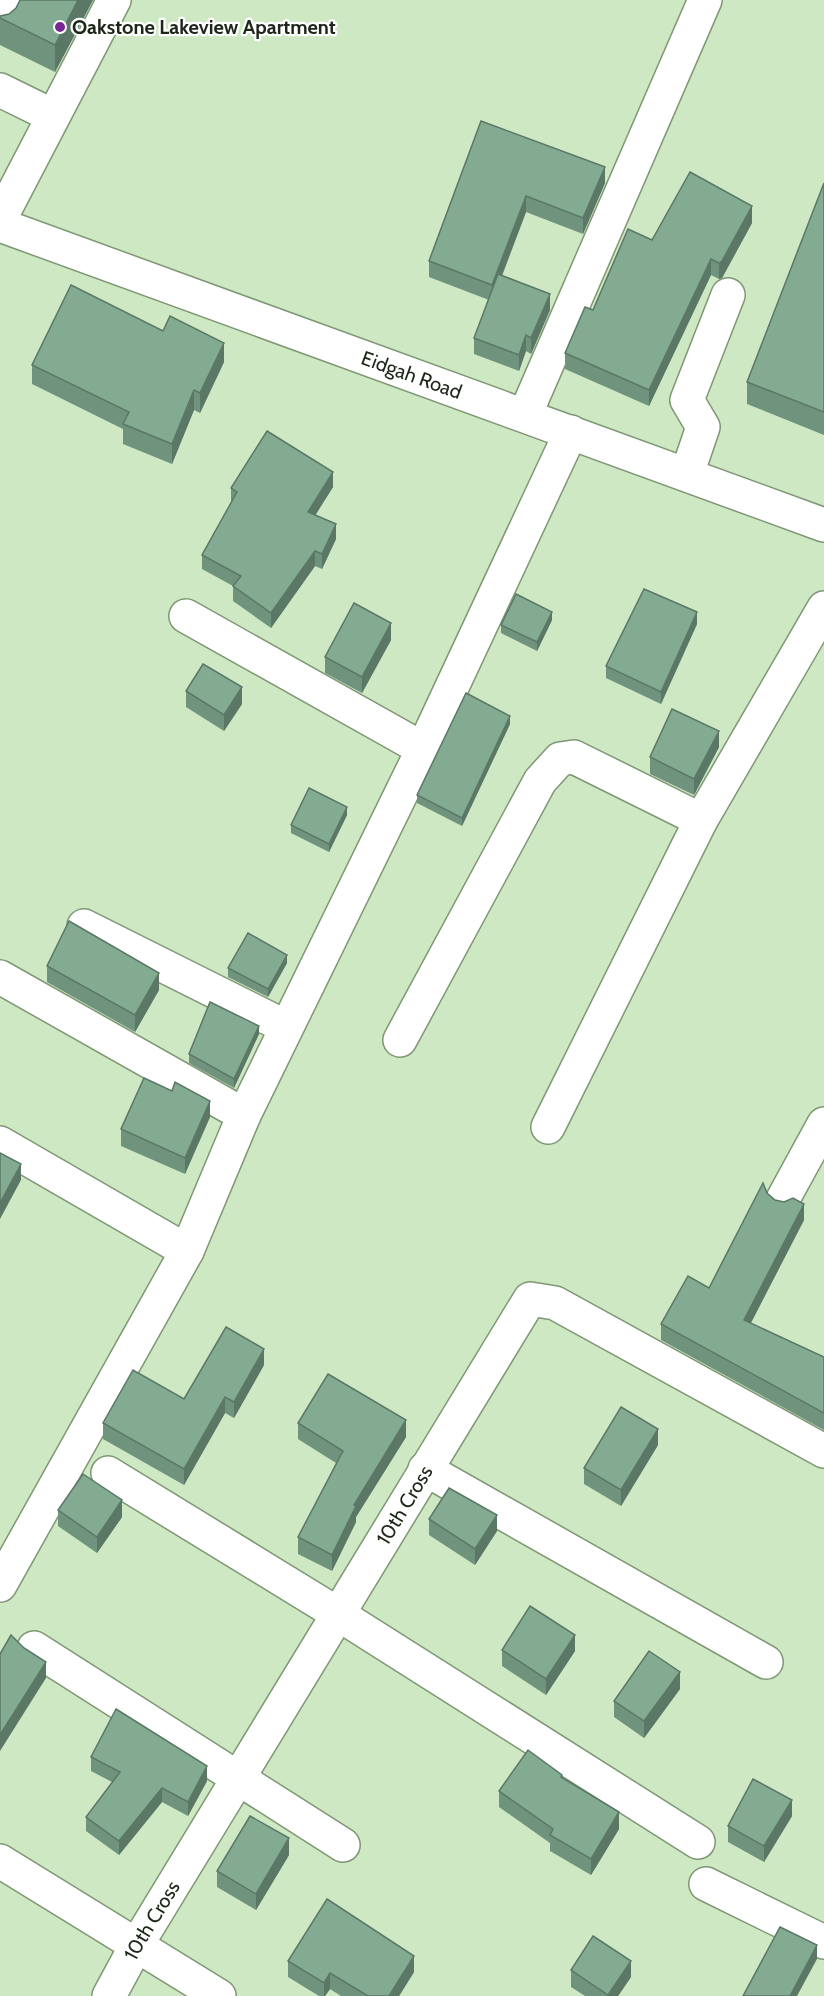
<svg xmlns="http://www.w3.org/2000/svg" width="824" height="1996" viewBox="0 0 824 1996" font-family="Cabin,sans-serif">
<rect width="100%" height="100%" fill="#cde8c3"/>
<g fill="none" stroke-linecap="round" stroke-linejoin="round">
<!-- minor casing -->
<g stroke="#7e9774" stroke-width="36">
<g id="minor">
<polyline points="0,26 14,0"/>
<polyline points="0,90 53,116"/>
<polyline points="0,219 114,0"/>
<path id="s1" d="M 0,225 L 824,525"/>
<polyline points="525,415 705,0"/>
<polyline points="687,474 703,427 687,400 728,295"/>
<polyline points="186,616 423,749"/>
<polyline points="84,926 286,1027"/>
<polyline points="0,977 244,1115"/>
<polyline points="400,1040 540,781 560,759 574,757 701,820"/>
<polyline points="548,1127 701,820 824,608"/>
<polyline points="0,1143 187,1251"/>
<polyline points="783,1199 824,1124"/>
<polyline points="425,1469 766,1662"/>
<polyline points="108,1473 338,1614 698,1842"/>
<polyline points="0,1585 187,1251 244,1115 423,749 571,432"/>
<polyline points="34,1648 343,1845"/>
<polyline points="0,1861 219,1996"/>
<polyline points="706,1884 824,1942"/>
<path id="s2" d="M 109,1996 L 136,1946 L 530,1299 L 555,1303 L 824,1451"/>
</g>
</g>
<!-- minor -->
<use href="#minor" stroke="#fff" stroke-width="33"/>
</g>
<!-- wall -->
<g fill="#70937d">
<polygon points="20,0 93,0 55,72 0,45 0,16 9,14 16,8"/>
<polygon points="481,121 605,183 583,234 526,212 502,276 550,310 531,354 526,351 519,371 474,354 474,338 489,300 429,277 429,261"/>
<polygon points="824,183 824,435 747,404 747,382"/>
<polygon points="752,223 722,278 719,279 711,275 649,406 565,369 565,353 593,310 652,240"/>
<polygon points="224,362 200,413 194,410 172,464 123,444 123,429 32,384 32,365"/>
<polygon points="333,487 315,515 336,539 322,569 315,566 271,628 233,601 233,586 202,569 202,555 231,503 231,488"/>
<polygon points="552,620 537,651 501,633 501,625"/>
<polygon points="697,624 661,704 606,678 606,666"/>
<polygon points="391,640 362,693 325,673 325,657"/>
<polygon points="186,691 242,704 224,731 186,707"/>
<polygon points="510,724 462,826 417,803 417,795"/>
<polygon points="719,747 694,795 650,774 650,757"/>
<polygon points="347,815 329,852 291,833 291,825"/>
<polygon points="287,963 268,997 228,977 228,968"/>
<polygon points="47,966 159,990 135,1032 47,982"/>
<polygon points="259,1034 234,1088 189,1063 189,1054"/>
<polygon points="172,1091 210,1117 185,1174 121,1146 121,1129"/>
<polygon points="767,1193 775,1200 804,1220 751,1323 824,1357 824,1430 661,1340 661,1324 709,1288"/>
<polygon points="264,1365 234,1418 225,1413 184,1485 103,1439 103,1423 184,1399"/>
<polygon points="298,1423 406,1437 356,1517 356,1522 332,1571 298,1554 298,1537 336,1463 298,1439"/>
<polygon points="658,1445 621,1506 584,1484 584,1468"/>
<polygon points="58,1510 122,1517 97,1553 58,1526"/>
<polygon points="429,1519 497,1531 475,1565 429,1535"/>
<polygon points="502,1650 575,1651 546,1695 502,1666"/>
<polygon points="680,1689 644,1738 614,1717 614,1701"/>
<polygon points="91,1757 207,1781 188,1816 162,1802 119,1855 86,1831 86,1817 112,1782 91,1771"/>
<polygon points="562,1778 619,1829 591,1875 550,1851 550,1843 499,1807 499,1791"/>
<polygon points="792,1816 764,1862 728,1842 728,1826"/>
<polygon points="289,1855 256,1910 217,1887 217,1871"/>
<polygon points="288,1961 414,1972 399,1996 341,1996 330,1989 325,1996 319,1996 288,1977"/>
<polygon points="571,1970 631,1977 618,1996 585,1996 571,1987"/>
</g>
<!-- shaded-wall -->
<g fill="#5b7866">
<polygon points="78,0 93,0 55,72 55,45"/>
<polygon points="605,167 605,183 583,234 583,218"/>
<polygon points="526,196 526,212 492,301 492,285"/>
<polygon points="752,206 752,223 722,278 719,279 719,263"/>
<polygon points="711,259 711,275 649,406 649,390"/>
<polygon points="550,294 550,310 531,354 531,338"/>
<polygon points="526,335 526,351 519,371 519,355"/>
<polygon points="224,343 224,362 200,413 200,393"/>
<polygon points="194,390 194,410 172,464 172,444"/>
<polygon points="333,472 333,487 308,527 308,512"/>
<polygon points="336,524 336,539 322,569 322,554"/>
<polygon points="315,551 315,566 271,628 271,613"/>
<polygon points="552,612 552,620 537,651 537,642"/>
<polygon points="697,612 697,624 661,704 661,692"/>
<polygon points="391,623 391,640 362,693 362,677"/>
<polygon points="242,687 242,704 224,731 224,715"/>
<polygon points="510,716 510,724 462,826 462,818"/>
<polygon points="719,731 719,747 694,795 694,779"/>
<polygon points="347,807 347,815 329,852 329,844"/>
<polygon points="287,955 287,963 268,997 268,989"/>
<polygon points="159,973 159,990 135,1032 135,1015"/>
<polygon points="259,1026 259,1034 234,1088 234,1079"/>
<polygon points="210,1101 210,1117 185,1174 185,1158"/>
<polygon points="21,1164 21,1180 0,1219 0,1203"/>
<polygon points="804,1204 804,1220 744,1336 744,1320"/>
<polygon points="264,1349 264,1365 234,1418 234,1402"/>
<polygon points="225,1397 225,1413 184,1485 184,1469"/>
<polygon points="406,1420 406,1437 356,1517 356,1522 332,1571 332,1555 354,1505"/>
<polygon points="658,1429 658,1445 621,1506 621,1490"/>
<polygon points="122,1500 122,1517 97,1553 97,1537"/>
<polygon points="497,1515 497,1531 475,1565 475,1549"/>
<polygon points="575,1635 575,1651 546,1695 546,1679"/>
<polygon points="46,1662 46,1678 0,1751 0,1735"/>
<polygon points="680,1672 680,1689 644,1738 644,1721"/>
<polygon points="207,1766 207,1781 188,1816 188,1802"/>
<polygon points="162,1788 162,1802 119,1855 119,1841"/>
<polygon points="792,1800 792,1816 764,1862 764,1846"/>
<polygon points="619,1812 619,1829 591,1875 591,1859"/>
<polygon points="289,1838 289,1855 256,1910 256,1894"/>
<polygon points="817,1945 817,1959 797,1996 790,1996"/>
<polygon points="414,1956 414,1972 399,1996 389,1996"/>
<polygon points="631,1961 631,1977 618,1996 608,1996"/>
<polygon points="330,1973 330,1989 325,1996 324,1996 324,1983"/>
</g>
<!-- building -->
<g fill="#82ab91" stroke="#5b7866" stroke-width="1.5">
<polygon points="20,0 78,0 55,45 0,18 0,16 9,14 16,8"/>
<polygon points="481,121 605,167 583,218 526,196 492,285 429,261"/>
<polygon points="690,172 752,206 722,261 719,263 711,259 649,390 565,353 585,307 593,310 628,229 652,240"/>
<polygon points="824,183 824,412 747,382"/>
<polygon points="498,274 550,294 531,338 526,335 519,355 474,338"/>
<polygon points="71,285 163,331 170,316 224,343 200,393 194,390 172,444 123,424 129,412 32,365"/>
<polygon points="267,431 333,472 308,512 336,524 322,554 315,551 271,613 233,586 241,576 202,555 237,492 231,488"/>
<polygon points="644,589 697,612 661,692 606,666"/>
<polygon points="516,594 552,612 537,642 501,625"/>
<polygon points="354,603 391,623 362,677 325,657"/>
<polygon points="203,664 242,687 224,715 186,691"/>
<polygon points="466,693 510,716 462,818 417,795"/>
<polygon points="672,709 719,731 694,779 650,757"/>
<polygon points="309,788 347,807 329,844 291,825"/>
<polygon points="69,921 159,973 135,1015 47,966"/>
<polygon points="248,933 287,955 268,989 228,968"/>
<polygon points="210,1002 259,1026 234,1079 189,1054"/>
<polygon points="144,1078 172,1091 175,1082 210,1101 185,1158 121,1129"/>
<polygon points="0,1153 21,1164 0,1203"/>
<polygon points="763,1183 767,1193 775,1200 784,1202 793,1198 804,1204 744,1320 824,1357 824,1413 661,1324 688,1276 709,1288"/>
<polygon points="226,1327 264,1349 234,1402 225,1397 184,1469 103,1423 133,1370 184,1399"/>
<polygon points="328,1374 406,1420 354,1505 356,1506 332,1555 298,1537 343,1451 298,1423"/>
<polygon points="621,1407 658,1429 621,1490 584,1468"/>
<polygon points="83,1474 122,1500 97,1537 58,1510"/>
<polygon points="449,1488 497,1515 475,1549 429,1519"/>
<polygon points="530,1606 575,1635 546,1679 502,1650"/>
<polygon points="11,1635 24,1648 46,1662 0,1735 0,1654"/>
<polygon points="649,1651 680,1672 644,1721 614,1701"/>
<polygon points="116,1709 207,1766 188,1802 162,1788 119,1841 86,1817 120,1772 91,1757"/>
<polygon points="528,1750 562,1775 561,1777 619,1812 591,1859 550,1835 553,1829 499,1791"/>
<polygon points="753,1779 792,1800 764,1846 728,1826"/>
<polygon points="250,1816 289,1838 256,1894 217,1871"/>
<polygon points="327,1899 414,1956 389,1996 368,1996 330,1973 324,1983 288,1961"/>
<polygon points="780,1927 817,1945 790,1996 743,1996"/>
<polygon points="593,1936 631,1961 608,1995 571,1970"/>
</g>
<!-- markers -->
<circle fill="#7b2695" stroke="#fff" stroke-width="2" cx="60" cy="27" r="6"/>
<g text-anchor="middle" stroke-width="4.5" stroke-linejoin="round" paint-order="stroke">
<!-- poi labels -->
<g font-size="20" font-weight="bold" fill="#1d2719" stroke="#fff" text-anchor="start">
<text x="72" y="34">Oakstone Lakeview Apartment</text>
</g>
<!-- street labels -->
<g font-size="20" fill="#1d2719" stroke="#fff">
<text dy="7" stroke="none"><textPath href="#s1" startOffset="438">Eidgah Road</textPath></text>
<text dy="7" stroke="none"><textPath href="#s2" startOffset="573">10th Cross</textPath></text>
<text dy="7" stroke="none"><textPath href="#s2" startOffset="87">10th Cross</textPath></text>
</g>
</g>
</svg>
